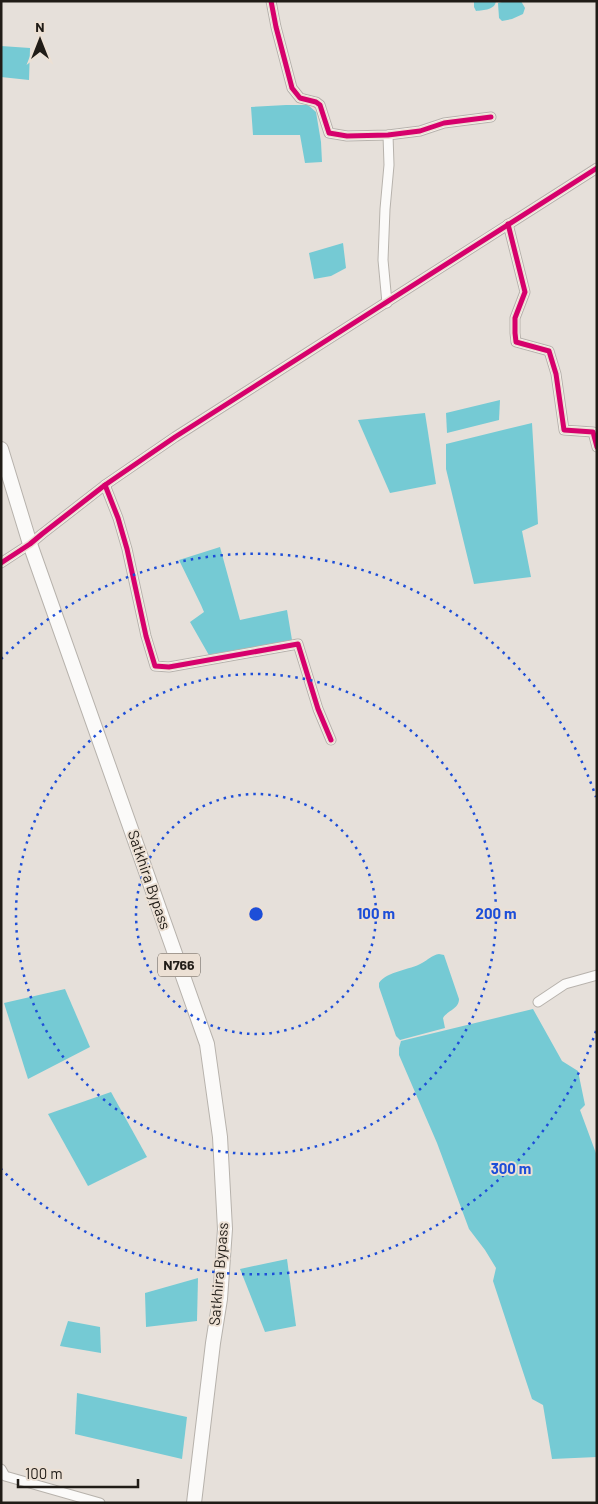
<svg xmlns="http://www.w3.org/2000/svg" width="598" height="1504" viewBox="0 0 598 1504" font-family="Barlow,sans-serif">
<rect width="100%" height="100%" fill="#e6e0da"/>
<!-- water -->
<g fill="#75cad4">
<path d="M 474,1 L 496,1 C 495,10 484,10 476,11 L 474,7 Z"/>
<polygon points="506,1 521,1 525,8 523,14 512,19 502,21 499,18 498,3"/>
<polygon points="1,46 30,48 29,80 1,77"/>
<polygon points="286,105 308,105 316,112 321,142 322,162 305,163 300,135 253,135 251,107"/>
<polygon points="343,243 346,268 331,276 314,279 309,253"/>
<polygon points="500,400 499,420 447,433 446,413"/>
<polygon points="425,413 436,484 390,493 358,420"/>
<polygon points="532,423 538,524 522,531 531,577 474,584 446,469 446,444"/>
<polygon points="220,547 240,620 287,610 292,640 210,657 190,622 204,612 201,605 179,560"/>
<path d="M 439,954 L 444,955 L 459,999 C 459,1009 448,1010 443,1018 L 445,1028 L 400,1040 L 396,1036 L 379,987 L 379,983 C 387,971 410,970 422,963 C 428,960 432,955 439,954 Z"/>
<polygon points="65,989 90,1047 28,1079 4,1003"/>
<polygon points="533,1009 562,1061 578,1071 585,1105 580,1110 597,1156 597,1457 552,1459 543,1405 532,1399 493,1281 496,1268 485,1250 469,1229 437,1143 399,1055 399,1048 401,1041"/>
<polygon points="111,1092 147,1157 88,1186 48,1114"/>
<polygon points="287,1259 296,1326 265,1332 240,1269"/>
<polygon points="198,1278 197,1321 146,1327 145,1293"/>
<polygon points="68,1321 100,1327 101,1353 60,1346"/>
<polygon points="77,1393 187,1417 182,1459 75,1434"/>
</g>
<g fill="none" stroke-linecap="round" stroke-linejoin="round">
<!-- minor casing -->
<g stroke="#b7b2ac" stroke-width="11">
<g id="minor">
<polyline points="271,1 276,27 292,88 300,98 316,102 320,105 329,133 347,136 388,135 420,131 444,123 491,117"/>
<polyline points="508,224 525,292 515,318 515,333 516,342 549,351 556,374 564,430 593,432 597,447"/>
<polyline points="387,303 383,260 385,209 389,165 388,135"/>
<polyline points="105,485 118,518 127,549 146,636 155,666 169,667 298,644 318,709 331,740"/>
<polyline points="1,563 30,544 42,534 105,485 175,437 597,168"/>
<polyline points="538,1002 565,984 597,975"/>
<polyline points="1,1469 5,1476 100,1503"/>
</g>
</g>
<!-- highway casing -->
<g stroke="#b7b2ac" stroke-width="16">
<polyline id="highway" points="1,449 30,544 207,1044 220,1137 225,1229 220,1299 213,1343 194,1503"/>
</g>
<!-- minor -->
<use href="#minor" stroke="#fbfaf9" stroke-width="9"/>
<!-- highway -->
<use href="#highway" stroke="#fbfaf9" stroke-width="14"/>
<!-- cycleway casing -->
<g stroke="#ece0d4" stroke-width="8">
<g id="cycleway">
<polyline points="271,1 276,27 292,88 300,98 316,102 320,105 329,133 347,136 388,135 420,131 444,123 491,117"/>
<polyline points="508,224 525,292 515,318 515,333 516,342 549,351 556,374 564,430 593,432 597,447"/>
<polyline points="105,485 118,518 127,549 146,636 155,666 169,667 298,644 318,709 331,740"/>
<polyline points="1,563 30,544 42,534 105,485 175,437 597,168"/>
</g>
</g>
<!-- cycleway -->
<use href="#cycleway" stroke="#d6006c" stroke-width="5"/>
</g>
<!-- distance rings -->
<g fill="none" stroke="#1d4ed8" stroke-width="2.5" stroke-dasharray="2.5 5">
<circle cx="256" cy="914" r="120"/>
<circle cx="256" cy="914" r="240"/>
<path d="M596 1031A360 360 0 0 1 1 1169M1 659A360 360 0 0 1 596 797"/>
</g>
<g text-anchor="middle" stroke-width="4" stroke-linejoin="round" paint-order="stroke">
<!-- shield labels -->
<rect fill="#ece0d4" stroke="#5d5750" stroke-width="1" x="158" y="953.5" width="42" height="23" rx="4"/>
<g font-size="14" font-weight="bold" fill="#201c17">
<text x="179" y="970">N766</text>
</g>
<!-- street labels -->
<g font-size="15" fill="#201c17" stroke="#ece0d4">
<text transform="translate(149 880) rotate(71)" y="5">Satkhira Bypass</text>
<text transform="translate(219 1274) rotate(-85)" y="5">Satkhira Bypass</text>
</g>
</g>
<circle cx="256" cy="914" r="8" fill="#1d4ed8" stroke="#ece0d4" stroke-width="2.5"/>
<g font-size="15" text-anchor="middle" font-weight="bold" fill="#1d4ed8" stroke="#ece0d4" stroke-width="4" stroke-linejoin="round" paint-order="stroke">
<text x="376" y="919">100 m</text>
<text x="496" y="919">200 m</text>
<text x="511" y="1174">300 m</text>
</g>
<!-- border -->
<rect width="598" height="1504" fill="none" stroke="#201c17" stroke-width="5"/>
<!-- north arrow -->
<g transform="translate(40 40)" stroke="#ece0d4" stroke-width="4" paint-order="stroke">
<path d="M0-4L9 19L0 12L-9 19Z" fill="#201c17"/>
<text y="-8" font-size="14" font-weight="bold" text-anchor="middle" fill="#201c17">N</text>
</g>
<!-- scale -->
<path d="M18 1479v8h120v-8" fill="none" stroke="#201c17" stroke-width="2.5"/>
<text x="25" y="1479" font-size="15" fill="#201c17" stroke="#ece0d4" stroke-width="4" paint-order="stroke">100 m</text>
</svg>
